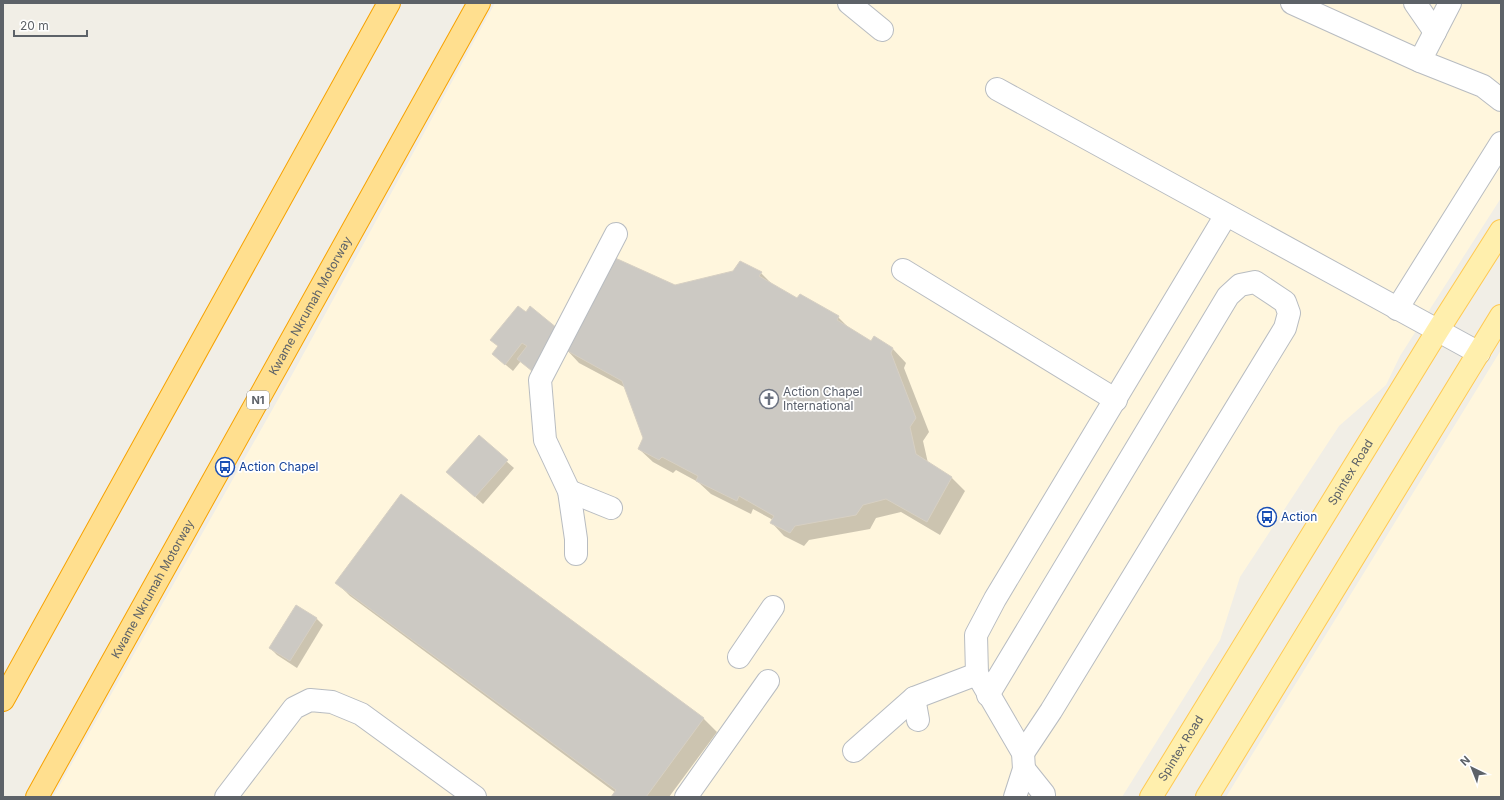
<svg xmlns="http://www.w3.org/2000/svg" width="1504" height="800" viewBox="0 0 1504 800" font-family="Inter,sans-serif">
<rect width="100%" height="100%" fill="#f1eee6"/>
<!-- commercial -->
<g fill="#fff6dd">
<polygon points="495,3 1501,3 1501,198 1400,356 1386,385 1339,426 1240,577 1220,640 1122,797 53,797 293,373"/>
<polygon points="1501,350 1501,797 1226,797"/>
</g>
<!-- shadow -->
<g fill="#0003">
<polygon points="761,273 774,286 798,300 838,317 852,331 871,342 874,338 893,349 906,363 904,368 929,432 923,441 928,463 952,478 965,491 940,535 901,512 876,518 870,529 809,540 804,546 784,536 771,522 773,520 753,509 751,514 711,494 698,482 676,470 673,473 653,462 639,449 645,438 626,388 579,363 566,349 540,377 521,361 513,371 493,354 499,347 492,340 526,313 562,333 675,286"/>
<polygon points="479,437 514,468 483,504 455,479"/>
<polygon points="401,495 704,719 717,732 669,797 612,797 616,793 350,596 337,583"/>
<polygon points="316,618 323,625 297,668 277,655 270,648"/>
</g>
<!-- building -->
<g fill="#ccc9c3" stroke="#d7d0c3">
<polygon points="613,257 675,285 733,271 740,261 762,272 759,276 797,298 800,294 839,316 837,320 871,341 874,336 893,348 891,353 916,418 910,427 916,454 952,477 927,522 886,499 863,505 856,515 795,526 790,533 770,523 774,516 739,496 737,501 696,481 698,476 662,457 659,460 638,449 643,438 622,381 564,349"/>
<polygon points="518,306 526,312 530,306 563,333 532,371 517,359 527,346 522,343 505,365 492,354 498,346 490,340"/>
<polygon points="479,435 508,460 475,497 446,472"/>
<polygon points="401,494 704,718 646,797 611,797 616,790 335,583"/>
<polygon points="296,605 317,618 290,661 269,648"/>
</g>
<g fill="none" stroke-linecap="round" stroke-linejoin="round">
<!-- minor casing -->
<g stroke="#b8bcc1" stroke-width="24">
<g id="minor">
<polyline points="849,3 882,30"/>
<polyline points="1292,3 1420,61"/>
<polyline points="1415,3 1435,32"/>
<polyline points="1450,3 1420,61 1483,86 1501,100"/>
<polyline points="997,89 1479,353"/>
<polyline points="903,270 1116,400"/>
<polyline points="1397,309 1501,143"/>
<polyline points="569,491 611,508"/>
<polyline points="576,554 576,539 569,491 545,440 540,380 616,234"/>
<polyline points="739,657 773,607"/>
<polyline points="988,695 1228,296 1240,285 1255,282 1285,302 1289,313 1285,328 1051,711 1023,753"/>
<polyline points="914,698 918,720"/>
<polyline points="854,751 914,698 977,674"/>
<polyline points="1024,769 1044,794 1044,797"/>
<polyline points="226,797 294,708 310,700 332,702 361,714 475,797"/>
<polyline points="686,797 768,681"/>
<polyline points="1015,797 1024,769 1023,753 977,674 976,635 995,599 1226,215"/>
</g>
</g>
<!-- major casing -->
<g stroke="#ffc951" stroke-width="24">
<g id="major">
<path id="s1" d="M 1151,797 L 1438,330 L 1501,231"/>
<polyline points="1207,797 1501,316"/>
</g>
</g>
<!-- highway casing -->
<g stroke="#f7a200" stroke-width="24">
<g id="highway">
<polyline points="3,700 389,3"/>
<path id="s2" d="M 37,797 L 479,3"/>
</g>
</g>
<!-- minor -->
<use href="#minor" stroke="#fff" stroke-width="22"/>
<!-- major -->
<use href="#major" stroke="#ffefad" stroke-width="22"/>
<!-- highway -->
<use href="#highway" stroke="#ffdf8f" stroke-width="22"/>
</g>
<!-- icons -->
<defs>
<g id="church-ring" transform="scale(1)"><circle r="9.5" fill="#fff" stroke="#6b7280" stroke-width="1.5"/><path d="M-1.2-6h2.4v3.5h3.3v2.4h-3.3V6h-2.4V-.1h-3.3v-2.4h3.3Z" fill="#6b7280"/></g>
<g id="bus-ring" transform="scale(1)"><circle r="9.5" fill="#fff" stroke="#1a4fb4" stroke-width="1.5"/><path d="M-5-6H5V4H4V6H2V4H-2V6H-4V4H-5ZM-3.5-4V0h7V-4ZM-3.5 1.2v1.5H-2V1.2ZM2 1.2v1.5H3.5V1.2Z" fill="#1a4fb4"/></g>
</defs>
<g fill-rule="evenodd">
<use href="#church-ring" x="769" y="399"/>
<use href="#bus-ring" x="225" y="467"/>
<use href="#bus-ring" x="1267" y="517"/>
</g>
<g text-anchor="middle" stroke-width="3.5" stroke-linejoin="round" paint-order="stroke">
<!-- shield labels -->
<rect fill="#fff" stroke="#8e9195" stroke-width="1" x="247" y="391" width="22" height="18" rx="3"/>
<g font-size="11" font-weight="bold" fill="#5d6268">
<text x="258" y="404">N1</text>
</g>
<!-- street labels -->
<g font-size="12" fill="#5d6268" stroke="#fff">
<text dy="4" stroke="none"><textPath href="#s2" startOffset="562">Kwame Nkrumah Motorway</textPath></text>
<text dy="4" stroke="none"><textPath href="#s1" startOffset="381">Spintex Road</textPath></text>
<text dy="4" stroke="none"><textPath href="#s2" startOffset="238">Kwame Nkrumah Motorway</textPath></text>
<text dy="4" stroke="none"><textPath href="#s1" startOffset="57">Spintex Road</textPath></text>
</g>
<!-- worship labels -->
<g font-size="12" fill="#5b616d" stroke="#fff" text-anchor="start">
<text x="783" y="396">Action Chapel<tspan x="783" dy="14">International</tspan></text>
</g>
<!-- transit labels -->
<g font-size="12" fill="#164399" stroke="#fff" text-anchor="start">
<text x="239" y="471">Action Chapel</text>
<text x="1281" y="521">Action</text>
</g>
</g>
<!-- border -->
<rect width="1504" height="800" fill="none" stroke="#5d6268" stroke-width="8"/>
<!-- north arrow -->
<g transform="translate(1472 768) rotate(317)" stroke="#ffffff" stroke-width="3" paint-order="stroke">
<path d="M0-3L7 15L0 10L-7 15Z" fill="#5d6268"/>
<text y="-6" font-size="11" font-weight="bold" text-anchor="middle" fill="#5d6268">N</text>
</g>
<!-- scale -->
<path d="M14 30v6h73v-6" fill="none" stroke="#5d6268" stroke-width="2"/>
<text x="20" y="30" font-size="12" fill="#5d6268" stroke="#ffffff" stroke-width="3" paint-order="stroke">20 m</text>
</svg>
